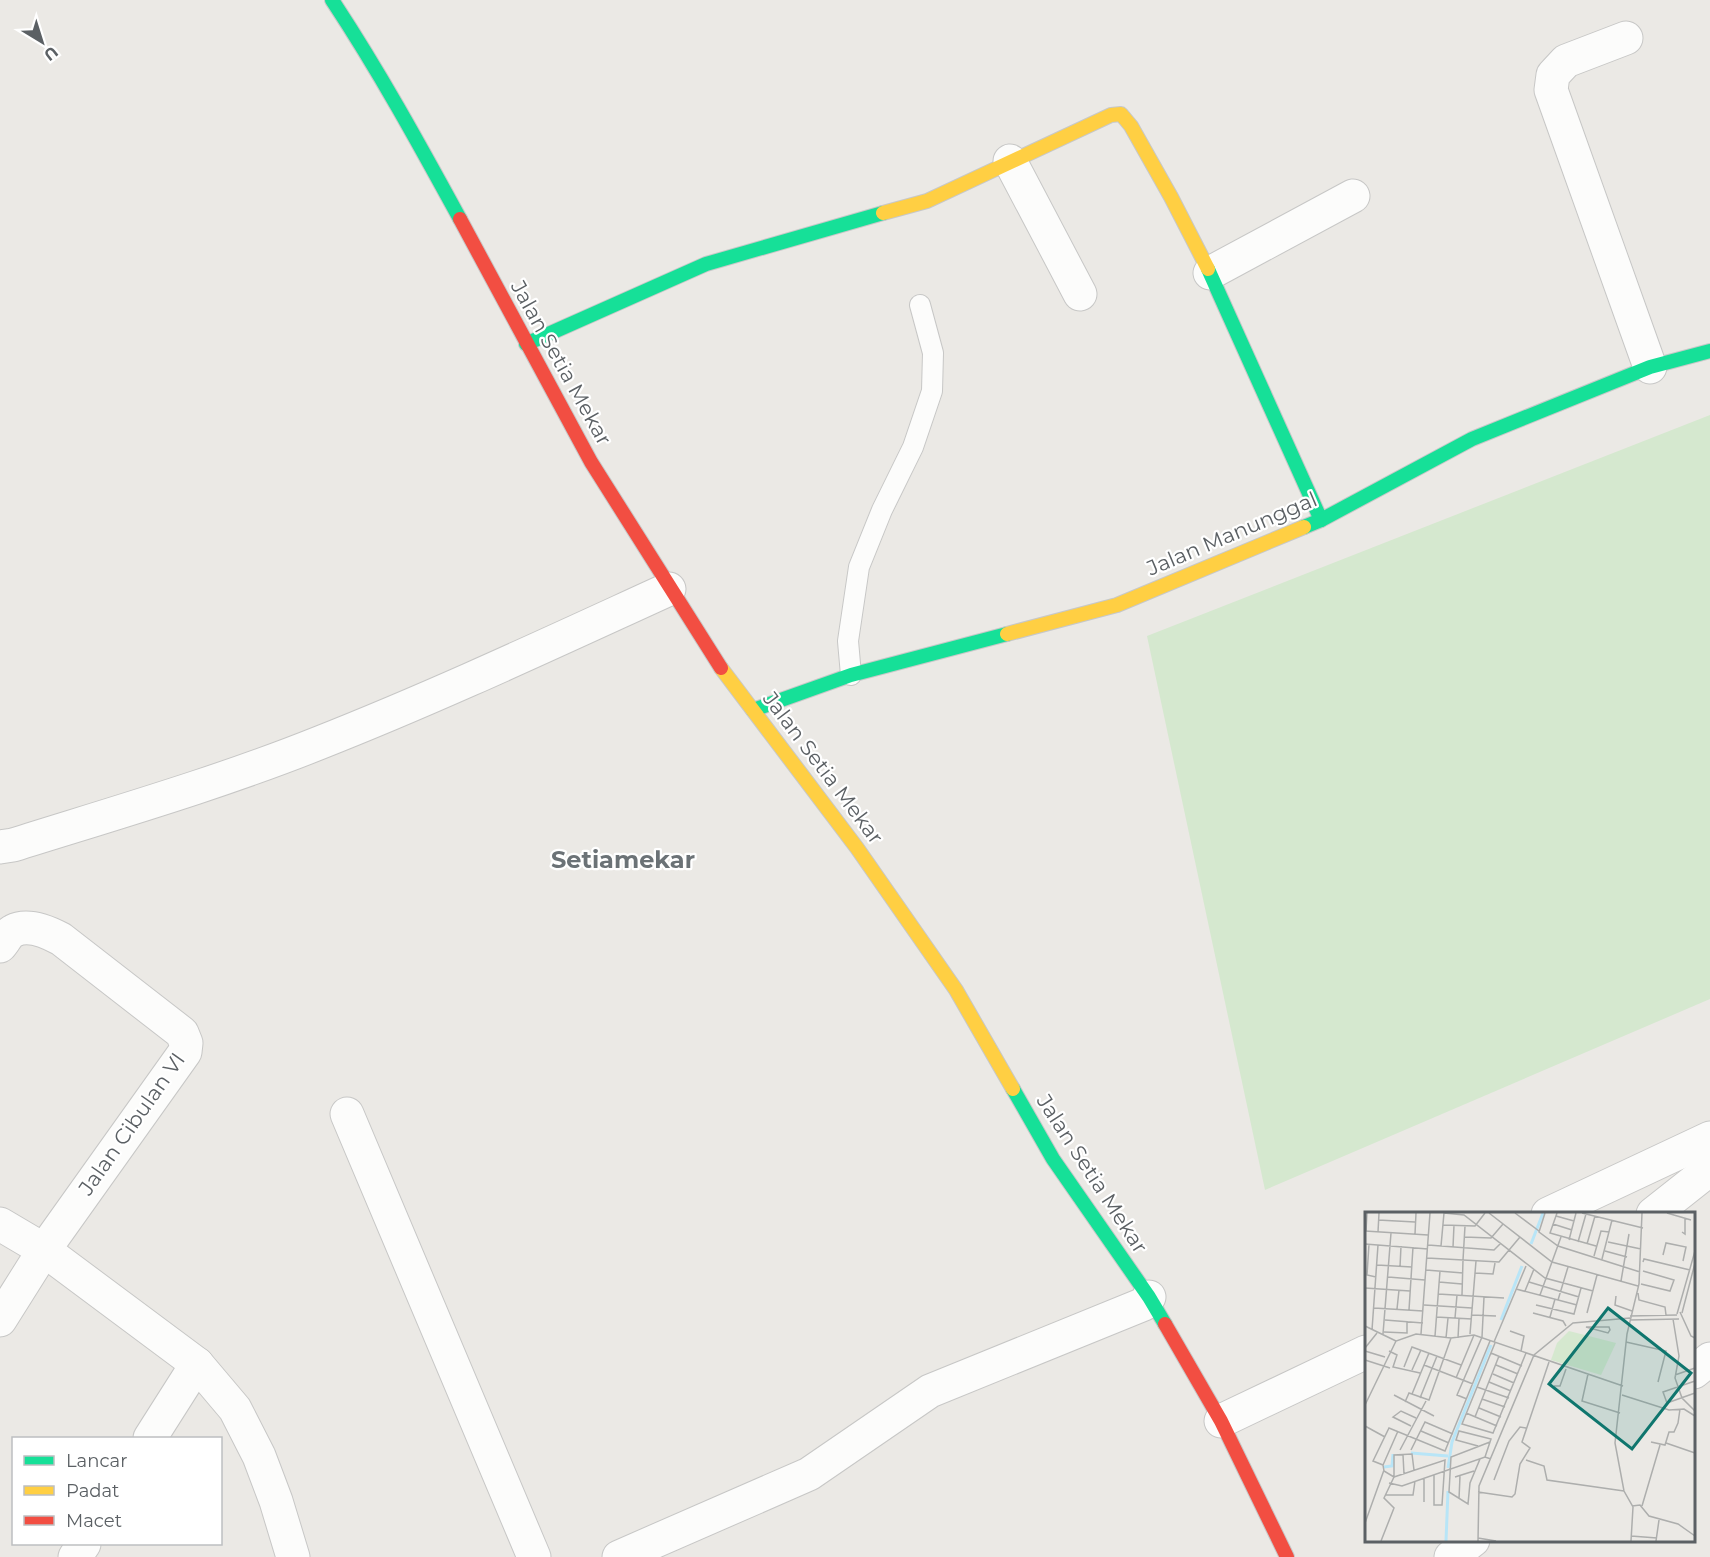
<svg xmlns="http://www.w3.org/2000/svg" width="1710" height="1557" viewBox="0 0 1710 1557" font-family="Montserrat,sans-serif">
<rect width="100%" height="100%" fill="#ebe9e5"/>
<!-- green -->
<polygon fill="#d5e8cf" points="1710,415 1710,999 1265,1190 1147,636"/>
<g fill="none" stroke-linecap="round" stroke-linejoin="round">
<!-- lane casing -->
<g stroke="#c7c7c6" stroke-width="22">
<polyline id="lane" points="851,675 848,641 859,567 882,510 913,447 932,391 933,353 920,305"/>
</g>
<!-- street casing -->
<g stroke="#c7c7c6" stroke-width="35">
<g id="street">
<polyline points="1626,38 1566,61 1553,75 1551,90 1650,367"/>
<polyline points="1010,161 1080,294"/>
<polyline points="1210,273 1353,196"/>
<path d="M 0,847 L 13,845 C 115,813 219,783 319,743 C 438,696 553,642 669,589"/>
<path d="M 0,946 C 4,942 8,933 13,931 C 28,923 48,932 61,939 L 182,1033 L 186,1043 L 185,1052 L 44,1250 L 0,1320"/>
<polyline points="347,1114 534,1557"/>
<polyline points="1548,1214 1710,1138"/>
<polyline points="1653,1214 1710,1169"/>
<polyline points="0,1224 44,1250 197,1364 235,1409 259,1456 276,1501 293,1557"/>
<polyline points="1694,1372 1710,1359"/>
<polyline points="1221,1421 1366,1352"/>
<polyline points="150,1438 197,1364"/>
<polyline points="75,1557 84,1544"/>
<polyline points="619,1557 809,1474 930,1391 1144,1304 1149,1297"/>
<polyline points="1451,1557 1473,1540"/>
</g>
</g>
<!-- fast casing -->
<g stroke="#c7c8c8" stroke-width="16">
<g id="fast">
<path d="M 332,0 C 379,71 419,144 460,219"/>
<polyline points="1208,269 1321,520"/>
<polyline points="526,344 706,264 883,213"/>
<polyline points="1304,527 1321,520 1472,439 1650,367 1710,351"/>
<polyline points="753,710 851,675 1007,634"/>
<polyline points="1013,1089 1053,1159 1149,1297 1165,1324"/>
</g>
</g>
<!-- slow casing -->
<g stroke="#c7c8c8" stroke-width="16">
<g id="slow">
<polyline points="883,213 927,201 1111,115 1121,114 1131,126 1171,197 1208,269"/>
<polyline points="1007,634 1117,605 1304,527"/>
<polyline points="721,668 857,848 956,990 1013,1089"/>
</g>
</g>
<!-- jam casing -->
<g stroke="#c7c8c8" stroke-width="16">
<g id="jam">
<polyline points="460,219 591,462 721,668"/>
<polyline points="1165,1324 1221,1421 1287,1557"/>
</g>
</g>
<!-- lane -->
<use href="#lane" stroke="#fcfcfb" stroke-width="20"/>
<!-- street -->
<use href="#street" stroke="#fcfcfb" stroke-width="33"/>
<!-- fast -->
<use href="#fast" stroke="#16e098" stroke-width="14"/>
<!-- slow -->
<use href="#slow" stroke="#ffcf43" stroke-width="14"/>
<!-- jam -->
<use href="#jam" stroke="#f24e42" stroke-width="14"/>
</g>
<g text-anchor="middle" stroke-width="4.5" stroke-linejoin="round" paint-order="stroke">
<!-- street labels -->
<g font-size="21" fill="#5b6064" stroke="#fff">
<text transform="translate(561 363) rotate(61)" y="7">Jalan Setia Mekar</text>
<text transform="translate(1232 534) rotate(-23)" y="7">Jalan Manunggal</text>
<text transform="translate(823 768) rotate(53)" y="7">Jalan Setia Mekar</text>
<text transform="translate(132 1124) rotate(-55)" y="7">Jalan Cibulan VI</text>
<text transform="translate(1092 1174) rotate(57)" y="7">Jalan Setia Mekar</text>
</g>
<!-- quarter labels -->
<g font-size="24" font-weight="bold" fill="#6b7276" stroke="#fff">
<text x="623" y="868">Setiamekar</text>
</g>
</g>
<!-- overview -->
<g transform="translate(1365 1212)">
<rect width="330" height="330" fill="#ebe9e5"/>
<path d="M 204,119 L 251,131 L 236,163 L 186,148 L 192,131 Z" fill="#d5e8cf"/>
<path fill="none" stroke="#b8e5f7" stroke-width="3" d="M 166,32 L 178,1M 136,108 L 157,54M 46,241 L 83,244M 19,255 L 27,254 L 28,242M 83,256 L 87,230 L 126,133M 81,329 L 83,279"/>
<path fill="none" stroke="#adaead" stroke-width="1.5" d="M 79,1 L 99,3 L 180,66 L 228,79M 124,1 L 187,50 L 273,74M 150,1 L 174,19M 180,1 L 174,20 L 193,34 L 275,60M 192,1 L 185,21 L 231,34M 217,1 L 278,16M 302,1 L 326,8M 191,4 L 209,9M 13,8 L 50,10M 188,12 L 207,18M 78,13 L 110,14 L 120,1M 0,19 L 63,23M 1,19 L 2,1M 13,20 L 14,1M 317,20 L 320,22 L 320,6M 50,22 L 51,1M 99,25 L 126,26 L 138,12M 204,28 L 211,1M 213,30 L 221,2M 243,30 L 276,37M 0,32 L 63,37M 4,32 L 2,63 L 11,65M 222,32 L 230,4M 63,33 L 129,38 L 136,31M 76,34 L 79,1M 88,35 L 89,13M 240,39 L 262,45M 298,43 L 301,31 L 321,35 L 318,49M 229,44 L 236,19 L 244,20M 62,46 L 134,50 L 155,25M 237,47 L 247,8M 98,48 L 100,14M 278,50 L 279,47 L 325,58M 12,53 L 47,55M 35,55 L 36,34M 61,58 L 98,61M 110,61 L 128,62 L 130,51M 23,65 L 60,68M 256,69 L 264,22M 74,70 L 97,72M 164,70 L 214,85M 276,72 L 305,79 L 309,68 L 278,59M 0,76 L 45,79M 151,77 L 212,93M 160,79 L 169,57M 273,81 L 274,88 L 300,95 L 301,103M 73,82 L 139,86M 97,83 L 98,48M 175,83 L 196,25M 251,84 L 250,93 L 267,99M 193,88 L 203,55M 59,93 L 107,96M 171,93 L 209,102 L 216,76M 9,96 L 58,99M 32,97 L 34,78M 44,98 L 48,35M 315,100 L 326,124 L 330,126M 168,101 L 198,109 L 201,114M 222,101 L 232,63M 317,101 L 330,51M 312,102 L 330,39M 107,103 L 131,104M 265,104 L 312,103M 71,105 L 107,107M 185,105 L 190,87M 90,106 L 92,83M 308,107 L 314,144 L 310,166 L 317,186 L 330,199M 20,108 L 58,111M 265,108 L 314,107M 0,114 L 31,129M 221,115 L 244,115 L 245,118 L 243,121 ZM 7,118 L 13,33M 145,119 L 159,124 L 156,139M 19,120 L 42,121 L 42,109M 18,122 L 26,21M 56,122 L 65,1M 105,122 L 111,49M 70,124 L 75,59M 81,126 L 83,106M 93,126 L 94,107M 129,130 L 161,54M 261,130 L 301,139 L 293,170M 130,131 L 97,212 L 128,221 L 161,141M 0,136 L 12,121M 0,139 L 20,145M 24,139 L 32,143 L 28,155 L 55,161M 126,141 L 157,154M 0,148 L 25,156M 59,153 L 108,172M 131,153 L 153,162M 39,155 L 47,135 L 96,153M 47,158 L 56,138M 128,162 L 149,171M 223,162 L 217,189 L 255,201M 310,163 L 330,156M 91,166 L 109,123M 330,169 L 298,180 L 302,191 L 330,181M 124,170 L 146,179M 189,174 L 195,174 L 201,157M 112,175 L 144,186M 47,182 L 64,141M 29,183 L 69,204M 257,183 L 304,198 L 319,197 L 330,204M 55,186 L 72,144M 102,187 L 92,183 L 117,125 L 119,85M 117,187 L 140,195M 40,190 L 44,181 L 64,188 L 86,126M 0,193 L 31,129 L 51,122 L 86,126 L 109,123 L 258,174M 114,196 L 136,205M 101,201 L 132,214M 110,205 L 134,144M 0,214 L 20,225M 46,214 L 28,205 L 36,199 L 51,206M 56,219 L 84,231M 286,230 L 300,233 L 304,220 L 309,220 L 313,211 L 315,197M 301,231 L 330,241M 113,234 L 91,228 L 94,219 L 126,227 L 120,245M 35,238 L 61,189M 46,238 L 60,210 L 88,222M 38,243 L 39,262M 115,247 L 105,271 L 103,292 L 84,280 L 86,245 L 125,230M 161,248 L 179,254 L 182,268 L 259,279M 18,253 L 8,249 L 24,216 L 80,239 L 125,129M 29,265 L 80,248 L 77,293 L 69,293 L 69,263M 29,265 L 29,243 L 47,242 L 49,258M 29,265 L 19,259 L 18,253 L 33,219M 90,265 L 109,259M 129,268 L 144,229 L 155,215 L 161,216M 24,271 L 37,274 L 120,245 L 126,247M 113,280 L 147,285 L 150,282 L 155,252 L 165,236 L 157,230 L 184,150M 20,283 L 48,283 L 50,269M 94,287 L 95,264M 59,290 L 59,267M 267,294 L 275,293 L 284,304 L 313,312 L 330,324M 277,294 L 295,233M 0,311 L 19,258M 266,324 L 292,326M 113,326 L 131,329M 16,329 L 29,296 L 19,286 L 29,265M 113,329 L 114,274 L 169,143 L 208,111 L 265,106M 266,329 L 268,295 L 259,279 L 250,231 L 262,122 L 274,72 L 277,1M 291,329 L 294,308"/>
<path fill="#0f766e" fill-opacity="0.15" stroke="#0f766e" stroke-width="3" d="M 243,96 L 326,161 L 267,237 L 184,172 Z"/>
<rect width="330" height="330" fill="none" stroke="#5b6064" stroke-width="3"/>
</g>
<!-- legend -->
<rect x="12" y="1437" width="210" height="108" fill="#ffffff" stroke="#bdbfc1" stroke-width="1.5"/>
<rect x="24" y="1456" width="30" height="9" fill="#16e098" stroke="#bdbfc1" stroke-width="1.5"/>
<text x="66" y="1467" font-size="18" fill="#5b6064">Lancar</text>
<rect x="24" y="1486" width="30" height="9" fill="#ffcf43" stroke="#bdbfc1" stroke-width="1.5"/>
<text x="66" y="1497" font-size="18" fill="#5b6064">Padat</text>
<rect x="24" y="1516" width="30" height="9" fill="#f24e42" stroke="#bdbfc1" stroke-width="1.5"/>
<text x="66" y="1527" font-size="18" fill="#5b6064">Macet</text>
<!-- north arrow -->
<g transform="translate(42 42) rotate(142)" stroke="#ffffff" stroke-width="4.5" paint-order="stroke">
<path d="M0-4.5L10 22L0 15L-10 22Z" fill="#5b6064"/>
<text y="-9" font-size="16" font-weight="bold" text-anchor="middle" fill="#5b6064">U</text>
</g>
</svg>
